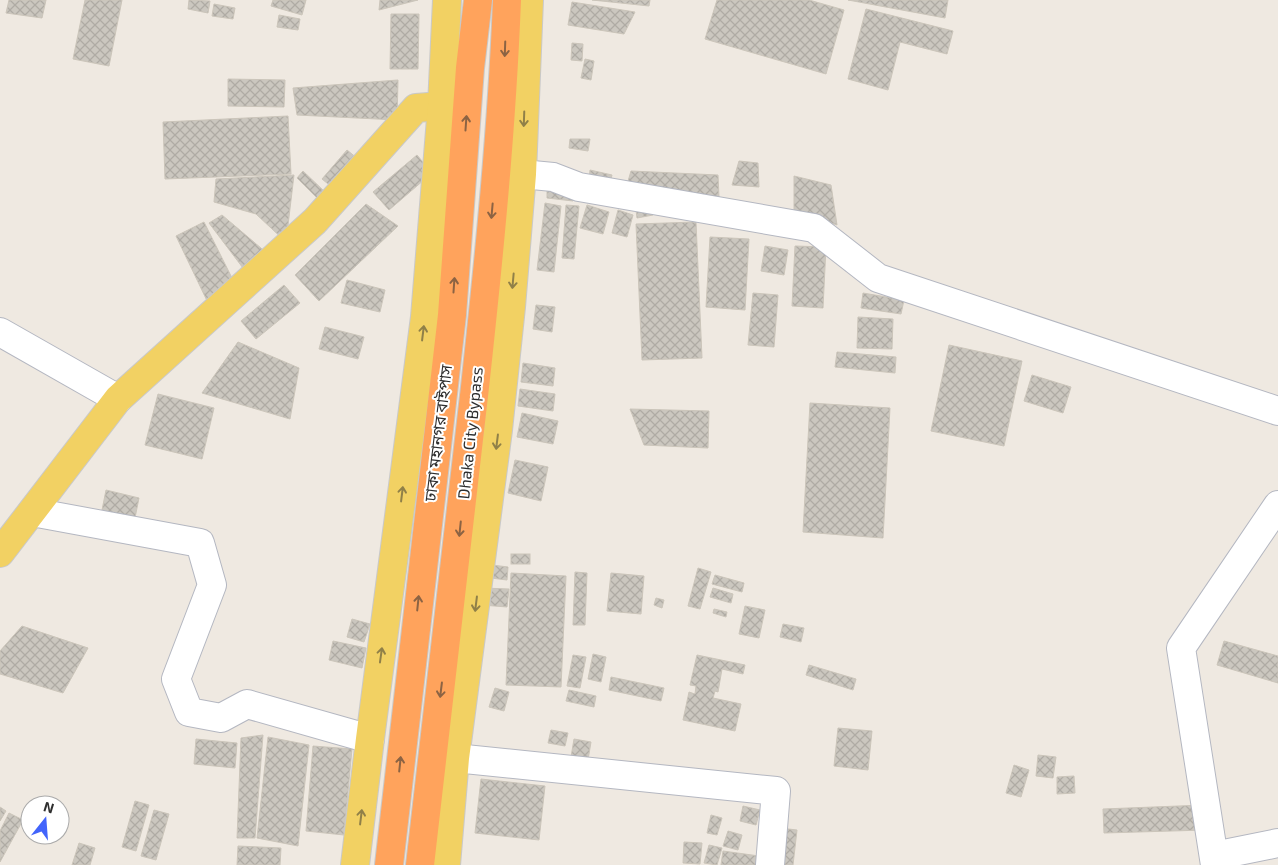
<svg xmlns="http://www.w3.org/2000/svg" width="1278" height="865" viewBox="0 0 1278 865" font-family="'Exo 2','Noto Sans Bengali',sans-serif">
<defs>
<pattern id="building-cross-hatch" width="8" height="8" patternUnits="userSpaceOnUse" patternTransform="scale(1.25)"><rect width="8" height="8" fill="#cbc7bf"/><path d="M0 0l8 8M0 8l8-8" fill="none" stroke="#afaba4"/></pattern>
</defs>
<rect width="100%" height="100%" fill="#efe9e1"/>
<!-- building -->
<g fill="url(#building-cross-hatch)" stroke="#cbc5ba">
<polygon points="9,0 46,0 42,18 6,13"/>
<polygon points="85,0 122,0 109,66 73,59"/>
<polygon points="189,0 210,1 208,13 188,9"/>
<polygon points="273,0 306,0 302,15 271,6"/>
<polygon points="380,0 418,0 379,10"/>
<polygon points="592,0 650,0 649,6"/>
<polygon points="717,0 809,0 844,10 826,74 705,39"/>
<polygon points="848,0 948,0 945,18"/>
<polygon points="572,2 635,12 624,34 568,25"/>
<polygon points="214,4 235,8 233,19 212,16"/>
<polygon points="866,9 953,31 947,54 900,42 888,90 848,79"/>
<polygon points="391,14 419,14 418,69 390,69"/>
<polygon points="279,15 300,19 298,30 277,27"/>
<polygon points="572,43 583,44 582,61 571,60"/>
<polygon points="585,59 594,61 591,80 581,78"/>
<polygon points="228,79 285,80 284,107 228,106"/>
<polygon points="398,80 397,120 297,115 293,88"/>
<polygon points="288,116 291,174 165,179 163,122"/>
<polygon points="570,139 590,139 588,151 569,148"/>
<polygon points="347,150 358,159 333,188 322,179"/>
<polygon points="417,155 432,173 389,210 373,192"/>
<polygon points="739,161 758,163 759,187 732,185"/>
<polygon points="590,170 612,175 609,187 589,181"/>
<polygon points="303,171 325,192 318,199 297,178"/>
<polygon points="631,171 718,175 719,197 626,188"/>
<polygon points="294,175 286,242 256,214 214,202 216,179"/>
<polygon points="794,176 831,185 837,225 794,210"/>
<polygon points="547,190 574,194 573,201 547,198"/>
<polygon points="545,203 561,206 554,272 537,270"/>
<polygon points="366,204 398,226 319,301 295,275"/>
<polygon points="566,205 579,206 574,259 562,258"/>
<polygon points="587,205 609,212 603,234 580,228"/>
<polygon points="652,207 653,215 637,218 636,210"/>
<polygon points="618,210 633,215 627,237 612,233"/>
<polygon points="222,215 268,254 249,276 209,223"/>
<polygon points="204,222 237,288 210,307 176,236"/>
<polygon points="696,222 702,358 642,360 636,224"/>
<polygon points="710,237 749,239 745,310 706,307"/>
<polygon points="765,246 788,250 784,275 761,271"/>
<polygon points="795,246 826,247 823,308 792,306"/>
<polygon points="347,280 385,290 380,312 341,303"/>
<polygon points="284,285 300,303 256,339 241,321"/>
<polygon points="753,293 778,295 774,347 748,345"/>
<polygon points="863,293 904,300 901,314 861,308"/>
<polygon points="536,305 555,307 552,332 533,329"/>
<polygon points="858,317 893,319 892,349 857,348"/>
<polygon points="325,327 364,337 358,359 319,349"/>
<polygon points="238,342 299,368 290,419 202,393"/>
<polygon points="949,345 1022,361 1004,446 931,431"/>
<polygon points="837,352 896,357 895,373 835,367"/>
<polygon points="523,363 555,368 553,386 521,382"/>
<polygon points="1032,375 1071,387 1063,413 1024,401"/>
<polygon points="520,389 555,394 553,411 518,406"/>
<polygon points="158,394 214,408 202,459 145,445"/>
<polygon points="810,403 890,408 883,538 803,532"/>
<polygon points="630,409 709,411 708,448 644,445"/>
<polygon points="522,413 558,421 553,444 517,437"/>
<polygon points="515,460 548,467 541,501 508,493"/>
<polygon points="106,490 139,498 135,518 102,510"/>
<rect x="511" y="554" width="19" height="10"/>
<polygon points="484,564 508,567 507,580 483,577"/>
<polygon points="698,568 711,572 700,609 688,606"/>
<polygon points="575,572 587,573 585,625 573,625"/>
<polygon points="511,573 566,576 561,687 506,685"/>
<polygon points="611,573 644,576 641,614 607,611"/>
<polygon points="715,575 744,583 742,592 712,584"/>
<polygon points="483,588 509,589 507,607 482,605"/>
<polygon points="713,588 733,594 731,603 710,597"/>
<polygon points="656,598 664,600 662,608 654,605"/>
<polygon points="745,606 765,610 759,638 739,634"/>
<polygon points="714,609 727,612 726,617 713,613"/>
<polygon points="352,619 370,624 364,642 347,637"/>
<polygon points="783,624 804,628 801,642 780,637"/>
<polygon points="22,626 88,648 63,693 0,674 0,651"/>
<polygon points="333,641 366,648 362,668 329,660"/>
<polygon points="1224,641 1278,656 1278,683 1217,665"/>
<polygon points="593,654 606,657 601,682 588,679"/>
<polygon points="573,655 586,657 580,688 567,686"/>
<polygon points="697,655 745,665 743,674 722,669 718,692 715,691 713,698 741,704 735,731 683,720 689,692 695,694 696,686 690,685"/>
<polygon points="809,665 856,679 853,690 806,675"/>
<polygon points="611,677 664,688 661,701 609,690"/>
<polygon points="495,688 509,692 504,711 489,707"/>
<polygon points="569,690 596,696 594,707 566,701"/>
<polygon points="838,728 872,731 868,770 834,766"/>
<polygon points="551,730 568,733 565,746 548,743"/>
<polygon points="263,735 255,838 237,838 241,738"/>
<polygon points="268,737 309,745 298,846 257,838"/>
<polygon points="196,739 237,743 235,768 194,764"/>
<polygon points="574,739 591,742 588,760 571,757"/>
<polygon points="313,746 352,749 344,835 306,831"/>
<polygon points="1038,755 1056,757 1053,778 1036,776"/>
<polygon points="1014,765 1029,770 1021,797 1006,793"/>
<polygon points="1074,776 1075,793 1057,794 1057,777"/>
<polygon points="481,779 545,786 539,840 475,833"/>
<polygon points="135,801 149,805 136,851 122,847"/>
<polygon points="1204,805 1205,830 1104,833 1103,809"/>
<polygon points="743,806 760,810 756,825 740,821"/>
<polygon points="0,807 6,811 0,821"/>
<polygon points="154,810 169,814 156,860 141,856"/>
<polygon points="9,813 23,820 0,862 0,831"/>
<polygon points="711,815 722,818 717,835 707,833"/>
<polygon points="780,828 797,830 793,865 776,865"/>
<polygon points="728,831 742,835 738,850 723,846"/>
<polygon points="684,842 702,843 700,864 683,863"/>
<polygon points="79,843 95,848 90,865 72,865"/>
<polygon points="709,845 722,848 717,865 704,863"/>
<polygon points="238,846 281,848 280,865 237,865"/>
<polygon points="723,851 759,856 758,865 721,865"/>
</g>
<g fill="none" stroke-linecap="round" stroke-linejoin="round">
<!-- minor casing -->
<g stroke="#b4b7c1" stroke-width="30">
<g id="minor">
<polyline points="522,174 553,177 579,187 814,228 878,278 1278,411"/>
<polyline points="0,332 118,399"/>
<polyline points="32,512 200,543 212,585 176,679 189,712 221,718 247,704 370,739"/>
<polyline points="455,758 776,791 770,865"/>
<polyline points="1214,856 1278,843"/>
<polyline points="1215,865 1181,648 1278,505"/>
</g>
</g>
<!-- major casing -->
<g stroke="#c9c9c9" stroke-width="30">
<g id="major">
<polyline points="0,553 118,399 315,221 416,108 442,106"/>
<polyline points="355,865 370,739 425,317 442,106 447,0"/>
<polyline points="446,865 455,758 498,430 511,307 522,174 529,0"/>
</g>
</g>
<!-- highway casing -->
<g stroke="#c9c9c9" stroke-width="30">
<g id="highway">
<polyline points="389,865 452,315 470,68 478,0"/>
<path d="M 420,865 C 438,706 458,547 475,387 C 489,259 502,129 507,0"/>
</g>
</g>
<!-- minor -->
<use href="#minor" stroke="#fff" stroke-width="28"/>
<!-- major -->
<use href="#major" stroke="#f2d163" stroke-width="28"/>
<!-- highway -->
<use href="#highway" stroke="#ffa35c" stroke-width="28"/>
</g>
<!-- one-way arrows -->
<defs><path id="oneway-shaft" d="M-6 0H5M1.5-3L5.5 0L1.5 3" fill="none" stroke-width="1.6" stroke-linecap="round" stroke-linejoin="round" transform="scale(1.25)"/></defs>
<g stroke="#8c6343">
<use href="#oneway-shaft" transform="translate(505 49) rotate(92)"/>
<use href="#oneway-shaft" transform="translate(466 123) rotate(-86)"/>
<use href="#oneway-shaft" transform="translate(492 211) rotate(95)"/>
<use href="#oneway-shaft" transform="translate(454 285) rotate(-86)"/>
<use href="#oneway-shaft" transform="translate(460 529) rotate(96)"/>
<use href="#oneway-shaft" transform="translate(418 603) rotate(-84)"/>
<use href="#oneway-shaft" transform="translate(441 690) rotate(97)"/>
<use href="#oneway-shaft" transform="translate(400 764) rotate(-84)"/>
</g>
<g stroke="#908048">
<use href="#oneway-shaft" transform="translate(524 119) rotate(92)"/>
<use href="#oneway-shaft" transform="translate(513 281) rotate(95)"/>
<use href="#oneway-shaft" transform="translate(423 333) rotate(-83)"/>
<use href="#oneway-shaft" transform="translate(497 442) rotate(97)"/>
<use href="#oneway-shaft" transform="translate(402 494) rotate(-83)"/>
<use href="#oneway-shaft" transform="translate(476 604) rotate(97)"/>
<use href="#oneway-shaft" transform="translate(381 655) rotate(-82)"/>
<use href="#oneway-shaft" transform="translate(361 817) rotate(-83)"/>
</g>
<g text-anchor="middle" stroke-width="4" stroke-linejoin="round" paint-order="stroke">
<!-- street labels -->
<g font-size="16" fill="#2e2e2e" stroke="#fff">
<text transform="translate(438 433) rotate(-83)" y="6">ঢাকা মহানগর বাইপাস</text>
<text transform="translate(470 433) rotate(-84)" y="6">Dhaka City Bypass</text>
</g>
</g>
<!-- north arrow -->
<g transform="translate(45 820) rotate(17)"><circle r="24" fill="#ffffff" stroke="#ababab"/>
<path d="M0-4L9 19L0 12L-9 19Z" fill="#4264fb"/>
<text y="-8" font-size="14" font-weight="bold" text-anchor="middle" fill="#2e2e2e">N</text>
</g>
</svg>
